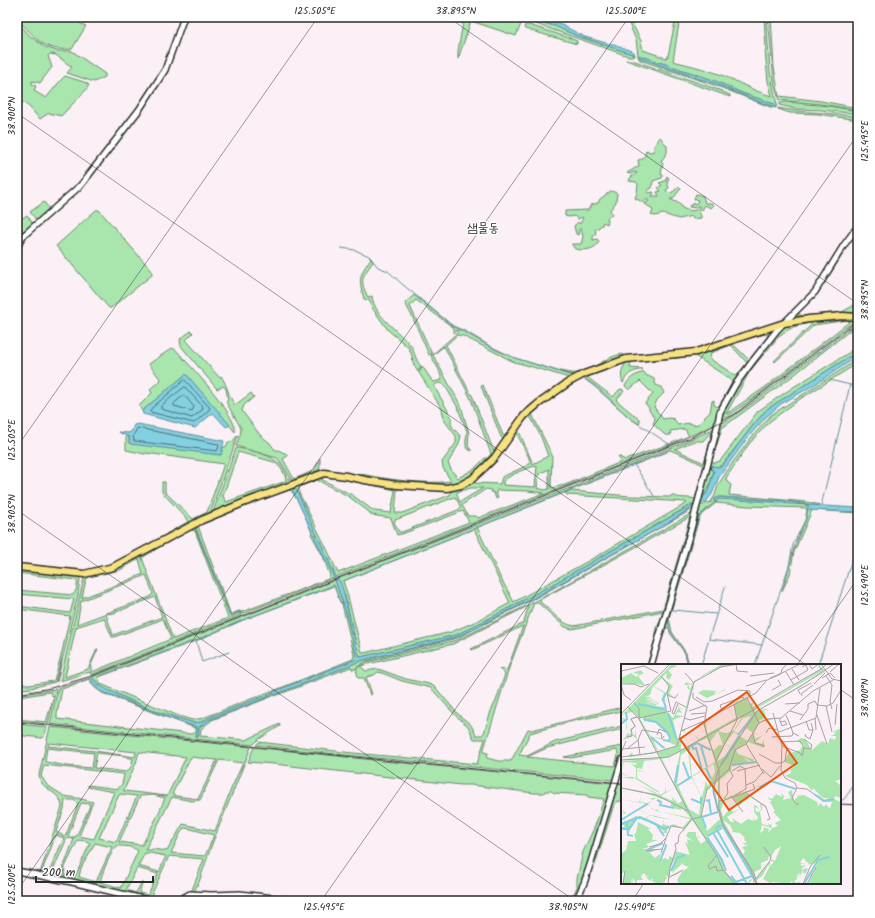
<svg xmlns="http://www.w3.org/2000/svg" width="875" height="918" viewBox="0 0 875 918" font-family="Kalam,'Poor Story',sans-serif">
<rect width="100%" height="100%" fill="#fbf0f6"/>
<filter id="ink" filterUnits="userSpaceOnUse"><feTurbulence type="fractalNoise" baseFrequency=".025" numOctaves="2"/><feDisplacementMap in="SourceGraphic" scale="8" xChannelSelector="R" yChannelSelector="G"/><feConvolveMatrix kernelMatrix="1 2 1 2 8 2 1 2 1" color-interpolation-filters="sRGB"/></filter>
<g filter="url(#ink)">
<!-- green -->
<g fill="#a8e6ae" stroke="#6a886c" fill-rule="evenodd">
<path d="M 17,17 L 80,17 L 79,23 L 86,26 L 72,49 C 42,52 36,37 17,19 Z"/>
<polygon points="464,17 522,17 555,26 577,36 635,55 635,56 628,56 533,23 524,22 521,24 516,36 471,21 458,59 458,51"/>
<path d="M 626,17 L 629,17 L 641,41 L 643,50 L 666,58 L 668,56 L 676,17 L 680,17 L 673,61 C 692,66 711,70 729,78 C 744,85 756,92 772,96 L 768,81 L 765,51 L 766,48 L 764,17 L 766,17 L 770,71 L 777,105 L 742,93 L 713,80 L 638,55 L 636,40 Z"/>
<polygon points="768,17 771,17 774,67 779,96 821,101 858,108 858,110 820,104 779,100 774,82"/>
<path d="M 17,21 L 29,35 L 45,47 L 57,51 L 72,51 L 105,74 L 105,77 L 94,82 L 67,73 L 72,67 L 56,55 L 50,54 L 48,56 L 52,67 L 40,83 L 32,81 L 32,84 L 36,86 L 34,91 L 46,98 L 61,80 L 65,76 L 84,82 L 89,85 L 86,90 L 61,116 L 49,113 L 40,119 C 32,112 29,102 17,102 Z"/>
<polygon points="525,25 529,25 570,38 577,41 577,44 525,29 524,28"/>
<polygon points="638,57 697,78 711,82 762,103 776,107 776,108 770,107 722,88 640,60"/>
<polygon points="626,60 632,60 719,90 730,95 730,97"/>
<polygon points="785,102 829,106 858,111 858,114 821,110 796,109 779,105 780,103"/>
<path d="M 778,108 C 804,113 831,112 858,117 L 858,120 L 818,114 L 790,113 L 778,109 Z"/>
<path d="M 660,137 L 667,146 L 667,153 L 661,161 L 663,163 L 661,174 L 663,175 L 662,178 L 653,181 L 652,188 L 648,190 L 648,193 L 653,192 L 654,193 L 652,196 L 659,196 L 657,192 L 661,191 L 658,188 L 659,187 L 662,185 L 659,183 L 665,181 L 667,176 L 669,178 L 667,182 L 669,188 L 666,190 L 669,194 L 674,191 L 679,186 L 681,188 L 673,199 L 670,199 L 680,204 L 682,208 L 687,210 L 688,209 L 690,211 L 696,210 L 700,207 L 699,206 L 697,206 L 696,208 L 689,207 L 690,205 L 697,203 L 698,200 L 694,199 L 696,194 L 703,196 L 705,203 L 711,203 L 714,205 L 711,208 L 705,205 L 702,210 L 700,209 L 699,211 L 701,216 L 701,218 L 693,219 L 692,216 L 679,219 L 663,214 L 655,216 L 651,215 L 653,211 L 651,208 L 645,204 L 648,202 L 648,198 L 644,203 L 635,198 L 637,193 L 638,184 L 636,182 L 629,181 L 631,177 L 637,173 L 635,172 L 630,174 L 627,173 L 639,166 L 638,160 C 645,159 644,157 646,151 L 647,150 L 650,152 L 654,151 L 654,146 L 658,141 L 658,138 Z"/>
<path d="M 611,191 L 617,193 L 616,202 L 610,210 L 612,214 L 607,218 L 608,221 L 607,224 L 603,222 L 602,225 L 595,230 L 596,233 L 593,237 L 593,240 L 597,239 L 599,241 C 596,250 584,251 575,249 L 572,245 L 572,244 L 581,244 L 583,237 L 581,229 L 579,229 L 578,235 L 576,234 L 574,226 L 578,222 L 580,224 L 583,218 L 582,217 L 578,219 L 574,216 L 569,217 L 565,216 L 565,211 L 588,210 L 590,207 L 590,205 L 598,203 L 600,199 Z"/>
<polygon points="44,202 50,210 37,221 30,212"/>
<polygon points="96,210 99,210 152,271 152,275 111,308 109,308 56,246"/>
<polygon points="27,215 33,224 26,230 22,231 17,227 17,216 21,219"/>
<path d="M 843,251 L 844,252 C 830,275 818,294 798,313 L 799,314 L 803,316 L 842,312 L 858,303 L 858,315 L 799,317 L 797,313 L 817,292 Z"/>
<path d="M 371,258 L 373,262 C 362,277 359,280 368,297 L 372,296 C 374,316 399,331 411,346 C 415,352 415,360 421,366 L 418,372 L 413,363 L 412,356 L 409,348 L 388,330 L 373,309 L 369,300 L 364,299 C 358,278 359,276 371,258 Z"/>
<polygon points="414,295 453,326 458,329 454,333 454,328 416,300 410,306 432,354 429,355 412,316 405,303"/>
<path d="M 840,318 L 857,319 L 754,398 L 719,422 L 737,384 L 781,329 L 790,324 ZM 848,320 L 849,322 L 764,388 L 726,414 L 750,371 L 780,335 L 793,327 L 810,323 L 812,324 L 774,361 L 775,362 L 814,325 Z"/>
<polygon points="858,322 858,324 794,375 722,428 712,461 714,463 720,461 758,411 792,388 850,352 858,334 858,337 852,350 853,351 858,341 858,351 767,409 750,429 722,465 717,467 711,466 711,469 714,470 708,490 701,499 720,425 755,401"/>
<path d="M 459,329 L 496,350 L 515,358 L 569,375 L 574,375 L 560,371 C 566,372 573,374 579,373 C 595,369 606,356 623,354 L 623,357 L 587,371 L 535,404 L 485,464 L 472,476 L 458,483 L 447,485 L 408,483 L 360,477 L 361,474 C 385,479 426,485 451,481 L 443,468 L 442,462 L 456,443 L 456,436 L 444,420 L 442,409 L 419,373 L 422,366 L 433,382 L 442,380 L 439,370 L 431,356 L 457,333 ZM 457,335 L 463,336 L 514,362 L 526,365 L 569,378 L 524,412 L 514,423 L 505,436 L 503,435 L 483,385 L 481,386 L 501,437 L 503,439 L 494,452 L 472,395 L 470,393 L 446,345 ZM 444,346 L 471,399 L 491,454 L 488,458 L 485,458 L 474,469 L 458,478 L 452,471 L 448,463 L 458,446 L 461,437 C 456,430 448,426 452,418 L 434,386 L 438,383 L 444,384 L 457,406 L 467,431 C 467,439 462,448 472,451 L 468,446 L 469,433 L 461,406 L 433,355 Z"/>
<path d="M 770,330 L 772,332 L 727,396 L 725,396 L 732,383 L 730,379 L 695,356 L 678,358 L 631,362 L 630,368 L 643,369 C 632,372 628,372 623,383 C 620,376 621,368 627,362 L 680,356 ZM 766,334 L 768,335 L 766,339 L 749,360 L 733,344 L 745,339 ZM 731,345 L 747,363 L 736,376 L 710,359 L 711,353 Z"/>
<path d="M 191,331 L 193,333 L 186,340 L 219,377 L 221,376 C 228,386 228,396 235,405 L 251,393 L 254,397 L 244,405 L 242,411 L 260,435 L 270,443 L 275,450 L 278,450 L 289,455 L 283,459 L 294,479 L 315,470 L 320,458 L 320,466 L 319,470 L 293,482 L 282,464 L 277,458 L 236,446 L 240,435 L 241,428 L 226,402 L 228,400 L 226,389 L 223,386 L 217,389 L 181,346 L 180,339 Z"/>
<path d="M 172,348 L 176,350 C 189,365 237,414 235,432 L 186,374 L 142,411 L 139,406 L 152,393 L 150,389 L 161,380 L 149,364 Z"/>
<path d="M 858,359 L 858,363 L 800,399 L 769,422 L 749,444 L 726,478 L 727,482 L 731,485 L 729,495 L 807,502 L 820,505 L 820,506 L 786,501 L 720,497 L 714,500 L 715,503 L 718,499 L 724,498 L 775,502 L 777,504 C 785,501 800,502 808,506 L 808,509 L 858,512 L 858,513 L 812,510 L 794,552 L 790,574 L 782,591 C 789,570 792,550 801,530 C 804,524 808,517 807,510 L 806,508 L 748,506 L 716,503 L 702,514 L 699,519 L 669,618 L 672,632 L 686,653 L 689,665 L 688,665 L 685,653 L 673,636 L 669,628 L 665,628 L 654,665 L 699,506 L 711,502 L 715,495 L 718,485 L 733,462 L 751,438 L 771,415 Z"/>
<path d="M 620,364 L 619,366 L 587,377 L 613,397 L 619,390 L 622,389 L 624,391 L 616,400 L 640,420 L 639,424 C 619,413 604,388 583,378 L 546,402 L 532,414 L 552,455 L 551,488 L 565,485 L 621,462 L 618,456 L 625,460 L 669,444 L 689,436 L 685,429 L 670,431 L 671,435 L 665,435 L 653,424 L 655,419 L 649,410 L 649,408 L 645,403 L 653,394 L 640,381 L 629,390 L 625,386 C 630,377 635,375 644,372 L 646,375 L 654,379 L 656,385 L 661,387 L 664,393 L 657,400 L 654,407 L 663,419 L 669,418 L 674,419 L 678,425 L 689,423 L 694,425 L 698,424 L 710,412 L 712,401 L 714,400 L 714,405 L 718,407 L 724,398 L 726,399 L 716,424 L 670,445 L 336,577 L 295,488 L 334,578 L 242,614 L 239,611 L 230,615 L 195,526 L 237,507 L 323,475 L 428,489 L 472,481 L 519,425 L 536,408 L 577,379 ZM 530,416 L 541,437 L 548,456 L 533,464 L 518,429 ZM 516,432 L 529,458 L 530,464 L 502,477 L 500,484 L 475,483 L 476,479 L 497,459 ZM 537,466 L 535,487 L 503,485 L 503,481 C 510,475 528,467 537,466 ZM 549,469 L 549,489 L 545,490 L 537,488 L 539,474 ZM 325,477 L 344,479 L 395,490 L 391,513 L 374,511 L 352,495 L 321,479 ZM 317,480 L 348,496 L 369,512 L 371,515 L 391,518 L 397,535 L 402,534 L 463,511 L 469,522 L 338,573 L 326,547 L 299,493 L 299,487 ZM 471,488 L 483,488 L 460,502 L 457,495 L 457,492 ZM 397,489 L 451,490 L 450,495 L 402,513 L 395,513 ZM 486,489 L 491,490 L 491,492 L 494,493 L 496,499 L 498,498 L 496,493 L 497,490 L 528,491 L 544,493 L 478,518 L 476,516 L 468,516 L 462,505 ZM 290,490 C 297,496 308,523 312,533 L 311,534 L 323,556 L 330,576 L 328,579 L 242,612 L 239,611 L 231,615 L 198,526 L 253,503 ZM 455,497 L 461,507 L 458,510 L 402,532 L 399,532 L 394,522 L 395,520 Z"/>
<path d="M 715,428 L 693,509 L 532,600 L 457,638 L 366,661 L 353,670 L 351,667 L 275,696 L 274,695 L 363,660 L 457,637 L 532,599 L 661,527 L 690,509 L 694,503 L 548,587 L 490,618 L 456,635 L 365,656 L 360,657 L 358,652 L 345,596 L 340,584 L 337,579 L 575,486 L 685,442 ZM 710,433 L 712,433 L 704,463 L 675,449 L 694,441 L 703,441 ZM 670,450 L 685,456 L 705,466 L 703,469 L 695,499 C 688,497 679,499 672,495 L 670,497 L 630,496 L 572,491 L 565,493 L 567,495 L 686,502 L 687,503 L 597,556 L 514,602 L 500,577 L 477,527 L 474,529 L 510,603 L 479,620 L 451,632 L 364,653 L 362,652 L 347,593 L 343,581 Z"/>
<polygon points="238,435 210,514 165,536 166,534 189,521 162,492 162,482 165,482 165,492 193,519 207,512 224,464 146,453 145,454 126,450 126,436 129,437 129,443 221,455 223,447 226,447 228,442 232,442"/>
<path d="M 236,448 C 246,449 269,454 276,461 C 283,466 287,475 290,483 L 214,513 L 213,512 ZM 238,452 L 274,462 C 280,466 285,473 286,481 L 226,502 L 223,496 Z"/>
<path d="M 694,512 L 649,665 L 647,665 L 656,636 L 656,627 L 658,626 L 663,611 L 572,629 L 565,627 L 538,603 L 534,603 L 509,668 L 483,752 L 488,753 L 487,758 L 498,761 L 511,761 L 528,729 L 532,730 L 622,707 L 622,711 L 573,721 L 530,733 L 519,755 L 527,756 L 555,742 L 622,726 L 622,729 L 547,748 L 527,757 L 615,766 L 618,755 L 617,750 L 571,758 L 564,757 L 622,746 L 622,754 L 614,780 L 344,755 L 256,745 L 259,742 L 353,753 L 477,764 L 485,739 L 474,739 L 468,726 L 455,715 L 431,688 L 402,681 L 382,673 L 378,672 L 374,675 L 366,677 L 372,694 L 370,695 L 364,678 L 358,678 L 356,669 L 367,662 L 457,640 L 538,600 ZM 690,517 L 663,609 L 574,626 C 558,623 553,611 540,602 L 541,599 L 558,590 ZM 528,606 L 524,623 L 471,649 L 472,650 L 523,626 L 507,670 L 499,669 L 505,674 L 496,701 L 491,711 L 484,733 L 482,735 L 476,735 L 471,725 L 457,713 L 435,687 L 429,684 L 406,679 L 384,671 L 378,669 L 366,671 L 360,666 L 453,644 Z"/>
<path d="M 194,526 L 230,616 L 231,617 L 239,613 L 241,615 L 91,675 L 90,672 L 60,681 L 84,578 L 86,575 L 112,568 ZM 191,530 L 195,531 L 228,618 L 173,639 L 142,558 L 158,548 ZM 139,559 L 143,574 L 124,582 L 82,598 L 86,580 L 89,577 L 120,570 ZM 146,575 L 153,593 L 150,597 L 77,624 L 81,601 ZM 155,597 L 162,617 L 113,635 L 106,614 L 114,613 ZM 104,618 L 112,637 L 114,637 L 163,619 L 171,639 L 92,672 L 91,671 L 91,665 L 98,649 L 97,649 L 88,669 L 65,677 L 76,627 Z"/>
<path d="M 17,570 L 78,576 L 80,579 L 78,595 L 57,682 L 56,681 L 62,659 L 55,682 L 31,688 L 23,689 L 17,685 L 17,681 L 29,685 L 53,681 L 54,680 L 61,656 L 70,616 L 17,609 L 17,606 L 70,613 L 74,599 L 17,594 L 17,590 L 73,595 C 76,592 78,584 77,580 L 17,573 Z"/>
<polygon points="335,580 343,603 340,602 334,585 243,620 196,640 99,676 98,678 101,684 110,688 179,716 192,720 203,718 271,691 272,693 213,716 201,722 194,723 155,711 103,688 92,677"/>
<polygon points="340,602 344,604 357,659 273,692 273,691 353,659 354,655 342,604"/>
<path d="M 91,678 L 106,694 L 115,696 L 152,712 L 197,727 L 196,736 L 198,737 L 199,727 L 211,719 L 273,695 L 273,696 L 212,720 L 201,729 L 200,736 L 246,740 L 280,724 L 280,726 L 259,739 L 253,745 L 50,724 L 58,688 ZM 89,679 L 94,687 L 102,693 L 195,728 L 194,733 L 191,734 L 57,719 L 57,714 L 62,689 Z"/>
<polygon points="56,689 48,724 17,721 17,719 46,722 54,696 51,695 50,692 49,692 20,697 17,695"/>
<polygon points="17,724 47,727 44,737 42,738 17,735"/>
<path d="M 50,727 L 251,747 L 212,844 L 199,882 L 193,893 L 172,901 L 159,901 L 40,873 L 62,807 C 62,791 40,791 39,775 ZM 49,743 L 136,752 L 135,757 L 95,751 L 48,746 ZM 47,748 L 94,753 L 92,768 L 67,766 L 46,762 L 45,761 ZM 139,752 L 186,757 L 167,796 L 124,791 L 124,790 L 136,763 ZM 97,753 L 125,756 L 133,759 C 132,764 131,770 126,772 L 94,768 ZM 191,757 L 217,760 L 198,799 L 176,796 L 172,794 ZM 219,760 L 243,763 L 231,789 L 215,831 L 183,824 L 167,851 L 152,849 L 151,850 L 145,850 L 172,797 L 192,801 L 200,800 ZM 44,765 L 123,774 L 124,775 L 122,784 L 118,789 L 88,785 L 88,787 L 114,792 L 94,839 L 79,836 L 93,802 L 77,798 L 64,796 L 47,785 L 41,776 ZM 121,794 L 137,796 L 116,842 L 99,838 L 119,795 ZM 153,795 L 165,798 L 157,817 L 142,845 L 119,842 L 140,796 ZM 65,800 L 74,800 L 78,804 L 66,835 L 64,836 L 56,832 L 64,809 ZM 81,803 L 90,804 L 89,808 L 76,837 L 68,836 ZM 184,828 L 191,829 L 214,835 L 205,856 L 171,853 L 180,834 ZM 56,835 L 64,838 L 49,872 L 48,873 L 42,871 ZM 67,838 L 74,839 L 61,874 L 60,875 L 52,873 ZM 78,840 L 86,841 L 90,843 L 75,877 L 64,875 L 65,867 ZM 95,843 L 112,847 L 96,882 L 79,877 L 81,868 ZM 117,846 C 124,846 133,846 138,851 L 121,888 L 100,882 C 102,873 111,851 117,846 ZM 145,853 L 149,853 L 166,856 L 159,872 L 138,866 ZM 169,856 L 204,859 L 192,890 L 175,899 L 173,897 L 167,899 L 151,896 ZM 137,868 L 158,874 L 148,895 L 139,893 L 143,882 L 142,881 L 136,893 L 126,890 Z"/>
<polygon points="254,747 383,761 614,783 580,888 574,901 570,901 577,887 577,879 583,852 595,826 604,799 588,797 587,795 554,793 552,791 545,791 544,793 534,793 471,785 461,785 274,764 248,762"/>
<polygon points="617,783 622,784 622,798 621,801 616,802 613,808 595,865 591,867"/>
</g>
<!-- water -->
<g fill="#83d0e1" stroke="#608e98">
<polygon points="522,17 533,17 550,20 560,24 585,37 606,43 614,44 634,52 635,55 577,36 555,26"/>
<polygon points="638,55 713,80 742,93 777,105 776,107 762,103 711,82 697,78 638,57"/>
<path d="M 858,351 L 858,356 L 814,385 L 781,404 L 766,417 L 749,436 L 719,477 L 712,494 L 706,502 L 701,503 L 701,500 C 709,493 711,481 714,471 L 711,469 L 710,467 L 711,466 L 719,467 L 723,465 L 750,429 L 767,409 Z"/>
<polygon points="186,374 230,425 226,427 213,413 195,428 143,414 142,411"/>
<polygon points="138,424 224,441 221,455 130,444 129,437 118,432 128,433 131,432 134,425"/>
<polygon points="293,488 296,489 336,577 334,578 293,491"/>
<polygon points="719,497 786,501 809,505 858,508 858,512 807,510 808,506 806,505 779,503 777,504 775,502 718,499 716,503 714,499"/>
<polygon points="695,503 690,509 661,527 532,599 457,637 363,660 274,695 273,692 357,659 347,615 335,580 337,579 340,581 343,590 358,652 360,657 365,656 456,635 490,618 548,587"/>
<path d="M 92,677 L 99,685 L 108,690 L 155,711 L 194,723 L 201,722 L 213,716 L 272,693 L 273,695 L 211,719 L 199,727 L 198,737 L 196,737 L 197,727 C 172,720 147,709 123,699 C 117,696 109,695 103,692 C 97,689 92,683 91,678 Z"/>
</g>
<g fill="none" stroke-linecap="round" stroke-linejoin="round">
<!-- shore -->
<g stroke="#4e6d74" stroke-width="1">
<polygon points="185,380 210,408 209,410 194,423 150,412 151,409"/>
<polygon points="185,387 203,407 202,410 192,418 161,409 161,406"/>
<polygon points="183,396 185,396 194,407 192,411 174,406 174,404"/>
<polygon points="138,428 218,444 219,446 217,451 134,441 133,436"/>
</g>
<!-- stream -->
<g stroke="#608e98" stroke-width="1">
<polyline points="341,248 355,250 369,256 378,267 388,271 402,284 453,326 465,331 490,346 515,358 574,376"/>
<polyline points="852,351 858,339"/>
<polyline points="583,378 595,387 631,419 669,444"/>
<polyline points="830,380 858,387"/>
<polyline points="635,466 654,496"/>
<polyline points="821,506 850,385"/>
<polyline points="195,527 230,616 239,612 241,614"/>
<polyline points="343,581 667,452"/>
<polyline points="673,610 716,614"/>
<polyline points="709,638 725,587"/>
<polyline points="196,641 202,662 229,652"/>
<polyline points="688,665 685,653 670,633 668,619 699,516 715,502"/>
<polyline points="701,665 709,639 762,645"/>
<polyline points="755,665 789,566 793,545 805,520 807,510"/>
<polyline points="818,665 858,541"/>
<polyline points="99,677 196,641 243,620 334,586 340,602 344,603"/>
<polyline points="840,800 843,800 845,798 858,779"/>
</g>
<!-- minor casing -->
<g stroke="#2b2b2b" stroke-width="8">
<g id="minor">
<polyline points="17,248 22,237 81,185 139,110 165,70 184,17"/>
<polyline points="651,665 691,529 716,432 720,412 735,385 752,362 777,330 815,292 844,245 858,226"/>
<polyline points="17,871 72,882 151,901"/>
<polyline points="177,901 190,894 212,895 240,894 297,901"/>
<polyline points="576,901 584,883 591,862 622,760"/>
</g>
</g>
<!-- major casing -->
<g stroke="#2b2b2b" stroke-width="9">
<polyline id="major" points="17,567 84,574 113,567 202,520 243,503 324,473 346,476 365,480 397,485 447,488 461,485 472,479 485,467 495,457 524,416 538,404 569,382 584,374 626,359 696,352 784,323 809,319 843,316 858,317"/>
</g>
<!-- minor -->
<use href="#minor" stroke="#fff" stroke-width="5"/>
<!-- major -->
<use href="#major" stroke="#f7e281" stroke-width="6"/>
<!-- rail -->
<g stroke="#2b2b2b" stroke-width="1">
<polyline points="17,694 51,688 92,676 690,438 735,414 858,320"/>
<polyline points="17,722 412,763 622,783"/>
<polyline points="840,804 858,805"/>
</g>
</g>
</g>
<!-- ticks -->
<path fill="none" stroke="#2b2b2b" stroke-width="1" stroke-opacity="0.45" d="M 448,17 L 858,304M 17,113 L 806,665M 17,447 L 318,17M 17,510 L 575,901M 797,665 L 858,578M 840,689 L 858,702M 17,891 L 629,17M 321,901 L 858,134M 632,901 L 644,883"/>
<g text-anchor="middle" stroke-width="3" stroke-linejoin="round" paint-order="stroke">
<!-- quarter labels -->
<g font-size="13" fill="#2b2b2b" stroke="#fff">
<text x="483" y="232">샘물동</text>
</g>
</g>
<!-- overview -->
<g transform="translate(621 664)">
<rect width="220" height="220" fill="#fbf0f6"/>
<path d="M 51,0 L 56,2 L 47,6 L 51,11 L 48,16 L 45,13 L 46,9 L 41,13 L 52,22 L 48,29 L 52,32 L 45,30 L 43,34 L 47,38 L 47,33 L 48,38 L 47,38 L 45,36 L 43,37 L 46,48 L 52,54 L 58,43 L 63,46 L 58,44 L 61,49 L 57,48 L 55,51 L 63,52 L 65,43 L 59,41 L 65,43 L 69,26 L 66,24 L 67,20 L 66,21 L 63,21 L 65,18 L 70,20 L 72,18 L 82,11 L 101,0 L 115,0 L 101,3 L 90,8 L 91,11 L 89,8 L 78,14 L 73,19 L 72,33 L 72,19 L 71,21 L 67,20 L 69,25 L 71,21 L 72,22 L 61,60 L 60,66 L 63,65 L 65,68 L 60,67 L 60,86 L 76,77 L 77,75 L 75,73 L 74,71 L 78,75 L 85,71 L 83,60 L 83,57 L 85,55 L 86,70 L 116,53 L 113,40 L 115,38 L 126,34 L 128,40 L 134,38 L 131,41 L 133,44 L 167,25 L 164,20 L 167,25 L 202,4 L 203,6 L 133,46 L 135,48 L 140,44 L 204,7 L 204,8 L 137,46 L 146,45 L 150,40 L 146,45 L 148,51 L 146,46 L 143,46 L 145,53 L 138,57 L 139,58 L 145,55 L 152,55 L 138,59 L 133,69 L 137,70 L 132,70 L 134,75 L 142,71 L 134,78 L 141,80 L 143,75 L 143,84 L 127,78 L 115,86 L 117,90 L 132,95 L 133,97 L 133,99 L 122,93 L 128,98 L 111,101 L 110,106 L 98,117 L 98,136 L 101,137 L 109,132 L 134,125 L 138,122 L 137,119 L 139,123 L 124,129 L 144,141 L 146,144 L 129,133 L 124,137 L 130,148 L 124,137 L 118,142 L 111,133 L 103,137 L 100,146 L 102,153 L 109,144 L 108,141 L 112,148 L 120,144 L 106,153 L 110,158 L 113,158 L 111,154 L 120,160 L 127,155 L 133,157 L 132,151 L 133,155 L 135,156 L 136,156 L 137,153 L 133,148 L 133,141 L 137,143 L 138,145 L 135,143 L 134,147 L 138,148 L 140,145 L 139,139 L 141,142 L 141,145 L 139,148 L 141,160 L 149,162 L 146,159 L 151,161 L 150,164 L 141,161 L 139,169 L 143,166 L 142,163 L 148,165 L 147,169 L 151,164 L 157,162 L 154,159 L 160,156 L 152,148 L 154,147 L 149,138 L 151,136 L 149,136 L 146,133 L 151,135 L 155,130 L 161,133 L 160,129 L 163,132 L 162,136 L 170,134 L 167,128 L 171,126 L 173,137 L 177,132 L 174,132 L 183,131 L 196,138 L 197,143 L 199,139 L 203,143 L 205,140 L 206,142 L 209,144 L 211,138 L 202,138 L 195,132 L 198,131 L 203,136 L 208,134 L 202,134 L 192,124 L 191,127 L 186,121 L 164,112 L 170,109 L 170,105 L 174,102 L 163,98 L 167,90 L 178,86 L 180,88 L 179,85 L 183,81 L 176,77 L 180,74 L 184,75 L 191,86 L 201,77 L 207,80 L 209,74 L 214,76 L 215,72 L 210,72 L 214,70 L 213,66 L 216,68 L 215,66 L 220,65 L 220,115 L 214,117 L 219,121 L 220,118 L 220,134 L 214,132 L 213,135 L 220,138 L 220,219 L 191,220 L 188,218 L 186,220 L 191,212 L 188,210 L 186,216 L 183,220 L 188,208 L 192,211 L 197,197 L 189,201 L 182,194 L 179,199 L 185,200 L 180,200 L 180,202 L 186,201 L 181,204 L 181,207 L 183,204 L 184,206 L 184,204 L 187,205 L 184,210 L 181,207 L 181,210 L 177,209 L 182,212 L 177,210 L 180,215 L 176,210 L 176,215 L 173,217 L 175,219 L 180,217 L 178,219 L 172,220 L 171,217 L 168,220 L 152,218 L 147,220 L 142,219 L 149,219 L 142,215 L 149,202 L 147,201 L 142,211 L 135,217 L 138,220 L 134,220 L 133,215 L 132,218 L 132,215 L 127,220 L 128,216 L 132,215 L 131,212 L 101,163 L 86,173 L 101,196 L 105,208 L 116,220 L 58,220 L 56,216 L 61,208 L 59,209 L 68,203 L 62,201 L 62,205 L 62,199 L 51,209 L 55,193 L 49,204 L 49,212 L 60,206 L 54,211 L 49,212 L 47,220 L 48,214 L 43,210 L 46,214 L 45,216 L 44,215 L 44,218 L 37,220 L 31,217 L 32,214 L 29,217 L 24,212 L 28,213 L 22,209 L 20,213 L 22,216 L 16,216 L 15,220 L 12,214 L 12,220 L 11,214 L 10,220 L 2,220 L 3,208 L 0,210 L 0,190 L 5,186 L 7,177 L 15,177 L 13,170 L 15,169 L 17,158 L 30,165 L 27,165 L 32,171 L 31,176 L 37,176 L 25,180 L 28,183 L 21,185 L 36,185 L 29,189 L 34,194 L 40,189 L 38,197 L 44,194 L 48,196 L 48,192 L 53,194 L 54,187 L 69,191 L 64,178 L 67,180 L 66,175 L 72,177 L 65,172 L 67,168 L 75,168 L 75,173 L 79,172 L 76,174 L 80,180 L 85,176 L 71,156 L 62,168 L 62,164 L 50,162 L 46,165 L 46,173 L 45,176 L 46,169 L 41,169 L 43,167 L 39,165 L 40,163 L 22,154 L 16,154 L 8,168 L 7,165 L 0,165 L 4,165 L 0,164 L 4,162 L 0,160 L 4,157 L 3,155 L 0,156 L 8,151 L 6,149 L 8,151 L 16,146 L 13,144 L 16,146 L 26,140 L 15,138 L 1,146 L 5,149 L 0,152 L 3,150 L 1,146 L 15,138 L 0,135 L 18,138 L 20,133 L 9,131 L 20,133 L 21,129 L 0,123 L 35,130 L 18,121 L 0,118 L 18,121 L 34,128 L 37,131 L 38,129 L 13,114 L 12,115 L 0,113 L 13,113 L 0,110 L 2,98 L 0,97 L 16,96 L 0,95 L 40,94 L 36,88 L 28,90 L 16,92 L 9,93 L 0,93 L 7,93 L 10,89 L 12,89 L 11,92 L 36,87 L 16,53 L 10,55 L 15,62 L 11,66 L 12,71 L 14,71 L 14,65 L 16,75 L 12,72 L 2,76 L 7,69 L 11,71 L 9,65 L 14,62 L 9,55 L 11,54 L 16,52 L 12,48 L 6,49 L 8,44 L 6,47 L 6,54 L 5,56 L 6,63 L 5,66 L 5,56 L 0,60 L 3,56 L 1,55 L 0,54 L 6,55 L 5,49 L 0,52 ZM 41,14 L 48,22 L 45,29 L 33,22 ZM 32,22 L 43,29 L 40,37 L 42,36 L 44,43 L 33,42 L 39,39 L 28,41 L 38,38 L 37,38 L 25,40 L 37,37 L 36,37 L 24,40 L 36,36 L 24,38 L 34,35 L 24,37 L 33,35 L 24,36 L 32,34 L 24,35 L 31,33 L 24,33 L 29,31 ZM 22,52 L 23,57 L 37,59 L 49,72 L 48,77 L 30,73 L 19,55 ZM 62,52 L 63,53 L 57,78 L 52,56 ZM 131,52 L 119,71 L 113,67 L 122,54 ZM 121,53 L 113,66 L 106,69 L 99,68 L 98,66 ZM 125,64 L 132,69 L 127,77 L 119,72 ZM 97,67 L 102,81 L 98,81 L 92,87 L 89,78 ZM 113,68 L 118,72 L 111,83 L 104,80 ZM 31,73 L 39,74 L 56,82 L 44,85 L 44,82 L 43,84 L 40,82 L 44,86 L 37,87 ZM 86,74 L 91,86 L 80,81 L 91,87 L 94,98 L 86,103 L 84,95 L 86,103 L 71,112 L 69,92 L 77,90 L 81,103 L 77,90 L 68,92 L 68,82 ZM 104,80 L 111,84 L 106,91 L 96,97 ZM 67,86 L 70,112 L 56,121 L 60,91 ZM 59,88 L 57,98 L 53,119 L 41,95 L 48,93 L 48,95 L 50,100 L 48,93 ZM 40,95 L 54,123 L 45,128 L 45,122 L 44,128 L 39,131 L 37,127 L 16,114 L 16,107 L 26,108 L 16,106 L 16,104 L 21,105 L 23,97 ZM 3,98 L 16,99 L 15,101 L 10,100 L 15,104 L 9,103 L 15,104 L 15,114 L 0,109 ZM 93,100 L 94,108 L 87,122 L 85,117 L 81,133 L 71,113 ZM 71,114 L 80,132 L 78,151 L 68,145 L 57,122 ZM 97,117 L 97,145 L 92,128 L 93,122 ZM 91,122 L 99,155 L 86,167 L 80,152 L 81,146 L 85,128 ZM 54,123 L 61,137 L 57,140 L 52,131 L 56,139 L 50,132 L 52,137 L 40,132 ZM 21,128 L 50,138 L 50,143 L 39,141 L 40,138 L 36,136 L 40,138 L 37,146 L 31,145 L 27,140 L 35,134 L 28,134 L 33,136 L 26,139 L 19,138 ZM 27,141 L 35,147 L 34,153 L 18,146 ZM 39,141 L 60,146 L 61,144 L 70,154 L 37,147 ZM 17,146 L 29,151 L 24,154 L 15,152 L 4,158 L 4,154 ZM 35,147 L 41,148 L 69,155 L 61,164 L 53,160 L 48,162 L 42,160 L 43,154 L 51,156 L 34,153 ZM 30,151 L 43,154 L 41,162 L 25,154 ZM 102,156 L 109,161 L 112,167 L 110,168 L 119,169 L 124,174 L 123,176 L 126,178 L 121,180 L 127,181 L 121,183 L 124,187 L 122,191 ZM 160,182 L 154,197 L 152,196 L 151,195 L 150,197 L 153,198 L 149,202 L 149,197 L 135,215 L 133,208 L 140,205 L 140,199 L 147,196 L 148,191 L 149,195 L 154,186 ZM 19,6 L 23,9 L 17,12 L 24,21 L 0,19 L 0,14 L 10,9 L 15,13 L 18,10 L 12,9 ZM 104,25 L 104,26 L 86,34 L 77,29 L 82,26 L 96,27 L 93,29 L 95,30 Z" fill="#a8e6ae" fill-rule="evenodd"/>
<path fill="none" stroke="#83d0e1" stroke-width="2" d="M 17,40 L 46,46M 45,44 L 42,35 L 45,29M 47,49 L 56,76M 22,55 L 35,58 L 45,67 L 49,73 L 48,77 L 42,76M 0,60 L 6,55 L 5,48M 117,71 L 132,52M 30,73 L 43,84M 71,81 L 72,85 L 75,84 L 81,106M 80,82 L 86,103M 68,86 L 68,83 L 76,79 L 90,86M 62,98 L 68,114M 100,100 L 118,72M 111,101 L 136,98M 85,104 L 90,115M 54,119 L 57,101M 56,122 L 70,113M 92,122 L 97,147M 139,123 L 150,117 L 175,125M 193,130 L 203,137 L 213,135M 70,135 L 80,139 L 80,133M 36,136 L 40,138 L 39,141 L 53,144M 85,137 L 88,136 L 90,150M 0,156 L 26,140M 6,158 L 7,171 L 12,172M 0,160 L 19,153 L 44,165 L 48,163M 100,161 L 95,164 L 126,220M 101,161 L 133,215M 85,164 L 81,153 L 97,148M 0,165 L 8,165 L 16,154 L 20,154 L 35,160 L 43,172M 92,169 L 107,193M 87,172 L 101,164M 86,173 L 101,196 L 105,207M 26,186 L 42,179M 39,197 L 45,182 L 44,180M 50,207 L 56,194 L 64,191M 110,212 L 115,218 L 131,212M 183,220 L 197,196 L 208,193"/>
<path fill="none" stroke="#a8a1a5" stroke-width="1" d="M 115,0 L 116,7 L 127,8M 188,0 L 191,5 L 196,1M 197,0 L 200,5 L 206,0M 200,0 L 211,15 L 220,17M 171,5 L 178,16M 0,7 L 23,2 L 37,9M 165,8 L 173,21M 209,8 L 218,0M 64,9 L 72,18M 161,9 L 179,0M 129,12 L 153,9M 205,12 L 211,21 L 209,38 L 211,45M 149,14 L 161,9M 201,14 L 209,9 L 214,14M 170,16 L 187,6 L 185,1 L 181,3M 0,20 L 3,31 L 10,36M 0,20 L 13,20 L 20,23 L 28,20M 193,20 L 204,9M 125,22 L 145,16M 151,26 L 160,21 L 157,16M 72,29 L 72,34 L 86,43 L 83,61 L 98,106 L 98,144 L 102,160 L 133,209 L 136,220M 179,30 L 177,26 L 190,19M 46,31 L 54,34 L 57,30M 181,32 L 180,30 L 192,21M 75,33 L 83,38 L 91,37 L 117,26 L 129,27 L 129,32M 126,34 L 138,59M 13,39 L 18,44 L 18,55 L 71,154 L 96,192 L 102,206 L 114,220M 164,40 L 179,39M 205,42 L 211,68M 7,43 L 18,55M 132,44 L 200,5M 68,47 L 85,41M 101,47 L 99,41 L 122,33 L 123,35M 169,47 L 182,51M 51,49 L 55,38 L 65,43M 51,49 L 53,50 L 57,40M 152,49 L 161,82 L 160,106 L 164,114 L 174,119 L 176,124M 0,50 L 49,0M 70,50 L 85,49M 165,51 L 170,63M 196,51 L 206,80M 18,54 L 50,47 L 46,29 L 48,22 L 40,12M 63,54 L 69,56 L 84,52M 159,54 L 159,58 L 160,59 L 161,62 L 166,60 L 164,57 L 159,58M 194,54 L 195,66M 84,56 L 135,29 L 146,16 L 160,10 L 161,5 L 166,0M 179,56 L 187,45 L 187,40 L 194,37 L 196,41 L 206,42 L 212,39 L 220,26M 185,57 L 188,66 L 192,66 L 190,59M 214,61 L 216,40M 170,63 L 172,69 L 178,72M 60,67 L 83,57M 158,68 L 195,54 L 199,24M 145,69 L 148,64 L 157,66M 132,70 L 134,79 L 144,82M 185,70 L 184,72 L 189,75 L 192,66M 36,71 L 38,65 L 45,68M 6,73 L 11,72 L 10,66 L 14,62 L 10,55 L 16,53M 151,73 L 171,72 L 172,69M 17,76 L 19,91M 160,78 L 179,77 L 183,84 L 190,85 L 191,81 L 183,75M 125,80 L 143,110M 161,82 L 179,89 L 181,92 L 183,84M 7,84 L 17,76 L 21,66 L 40,69 L 41,75 L 43,72M 1,85 L 24,83M 0,89 L 5,77M 138,90 L 154,99 L 160,99 L 164,97 L 166,83M 0,93 L 32,89 L 56,82 L 73,18 L 100,3 L 117,0M 0,96 L 48,93 L 136,44M 95,97 L 116,56 L 113,40M 141,105 L 150,113 L 159,102M 111,107 L 119,102 L 124,105M 116,107 L 139,101M 125,121 L 133,118 L 142,108M 0,124 L 35,131 L 67,147M 124,128 L 145,143 L 149,155 L 146,156M 114,131 L 125,125 L 124,105M 110,132 L 122,148M 103,135 L 107,129 L 106,120 L 112,112 L 108,105M 98,136 L 101,137 L 134,125 L 132,120M 178,140 L 175,140 L 171,134 L 176,124 L 186,125 L 193,130M 71,155 L 80,153 L 86,125 L 108,105 L 114,86 L 125,80 L 138,59 L 146,55 L 160,54 L 192,27 L 212,16M 28,183 L 39,180 L 45,174 L 50,162 L 62,164M 25,187 L 41,185M 40,189 L 45,174M 96,191 L 87,202 L 89,205 L 95,202 L 96,207 L 102,206M 49,213 L 62,206M 132,218 L 149,197 L 150,193 L 143,183M 2,220 L 4,207M 47,220 L 49,204 L 55,185 L 54,180 L 57,179 L 58,171 L 71,155M 135,220 L 130,206 L 101,159 L 92,128 L 97,106 L 136,47 L 180,22 L 213,0M 182,220 L 189,203 L 199,191M 186,220 L 195,203"/>
<path fill="#e8590c" fill-opacity="0.15" stroke="#e8590c" stroke-width="2" d="M 126,28 L 176,99 L 108,146 L 59,75 Z"/>
<rect width="220" height="220" fill="none" stroke="#2b2b2b" stroke-width="2"/>
</g>
<!-- margin -->
<rect width="875" height="918" fill="none" stroke="#fff" stroke-width="44"/>
<!-- scale -->
<path d="M36 876v6h117v-6" fill="none" stroke="#2b2b2b" stroke-width="2"/>
<text x="42" y="876" font-size="12" fill="#2b2b2b" stroke="#ffffff" stroke-width="3" paint-order="stroke">200 m</text>
<rect x="22" y="22" width="831" height="874" fill="none" stroke="#2b2b2b" stroke-width="1.5"/>
<g font-size="10" text-anchor="middle" fill="#2b2b2b">
<text x="315" y="14">125.505°E</text>
<text x="456" y="14">38.895°N</text>
<text x="626" y="14">125.500°E</text>
<text transform="translate(11 116) rotate(-90)" y="4">38.900°N</text>
<text transform="translate(864 141) rotate(-90)" y="4">125.495°E</text>
<text transform="translate(864 300) rotate(-90)" y="4">38.895°N</text>
<text transform="translate(11 440) rotate(-90)" y="4">125.505°E</text>
<text transform="translate(11 514) rotate(-90)" y="4">38.905°N</text>
<text transform="translate(864 585) rotate(-90)" y="4">125.490°E</text>
<text transform="translate(864 698) rotate(-90)" y="4">38.900°N</text>
<text transform="translate(11 884) rotate(-90)" y="4">125.500°E</text>
<text x="324" y="910">125.495°E</text>
<text x="568" y="910">38.905°N</text>
<text x="635" y="910">125.490°E</text>
</g>
</svg>
